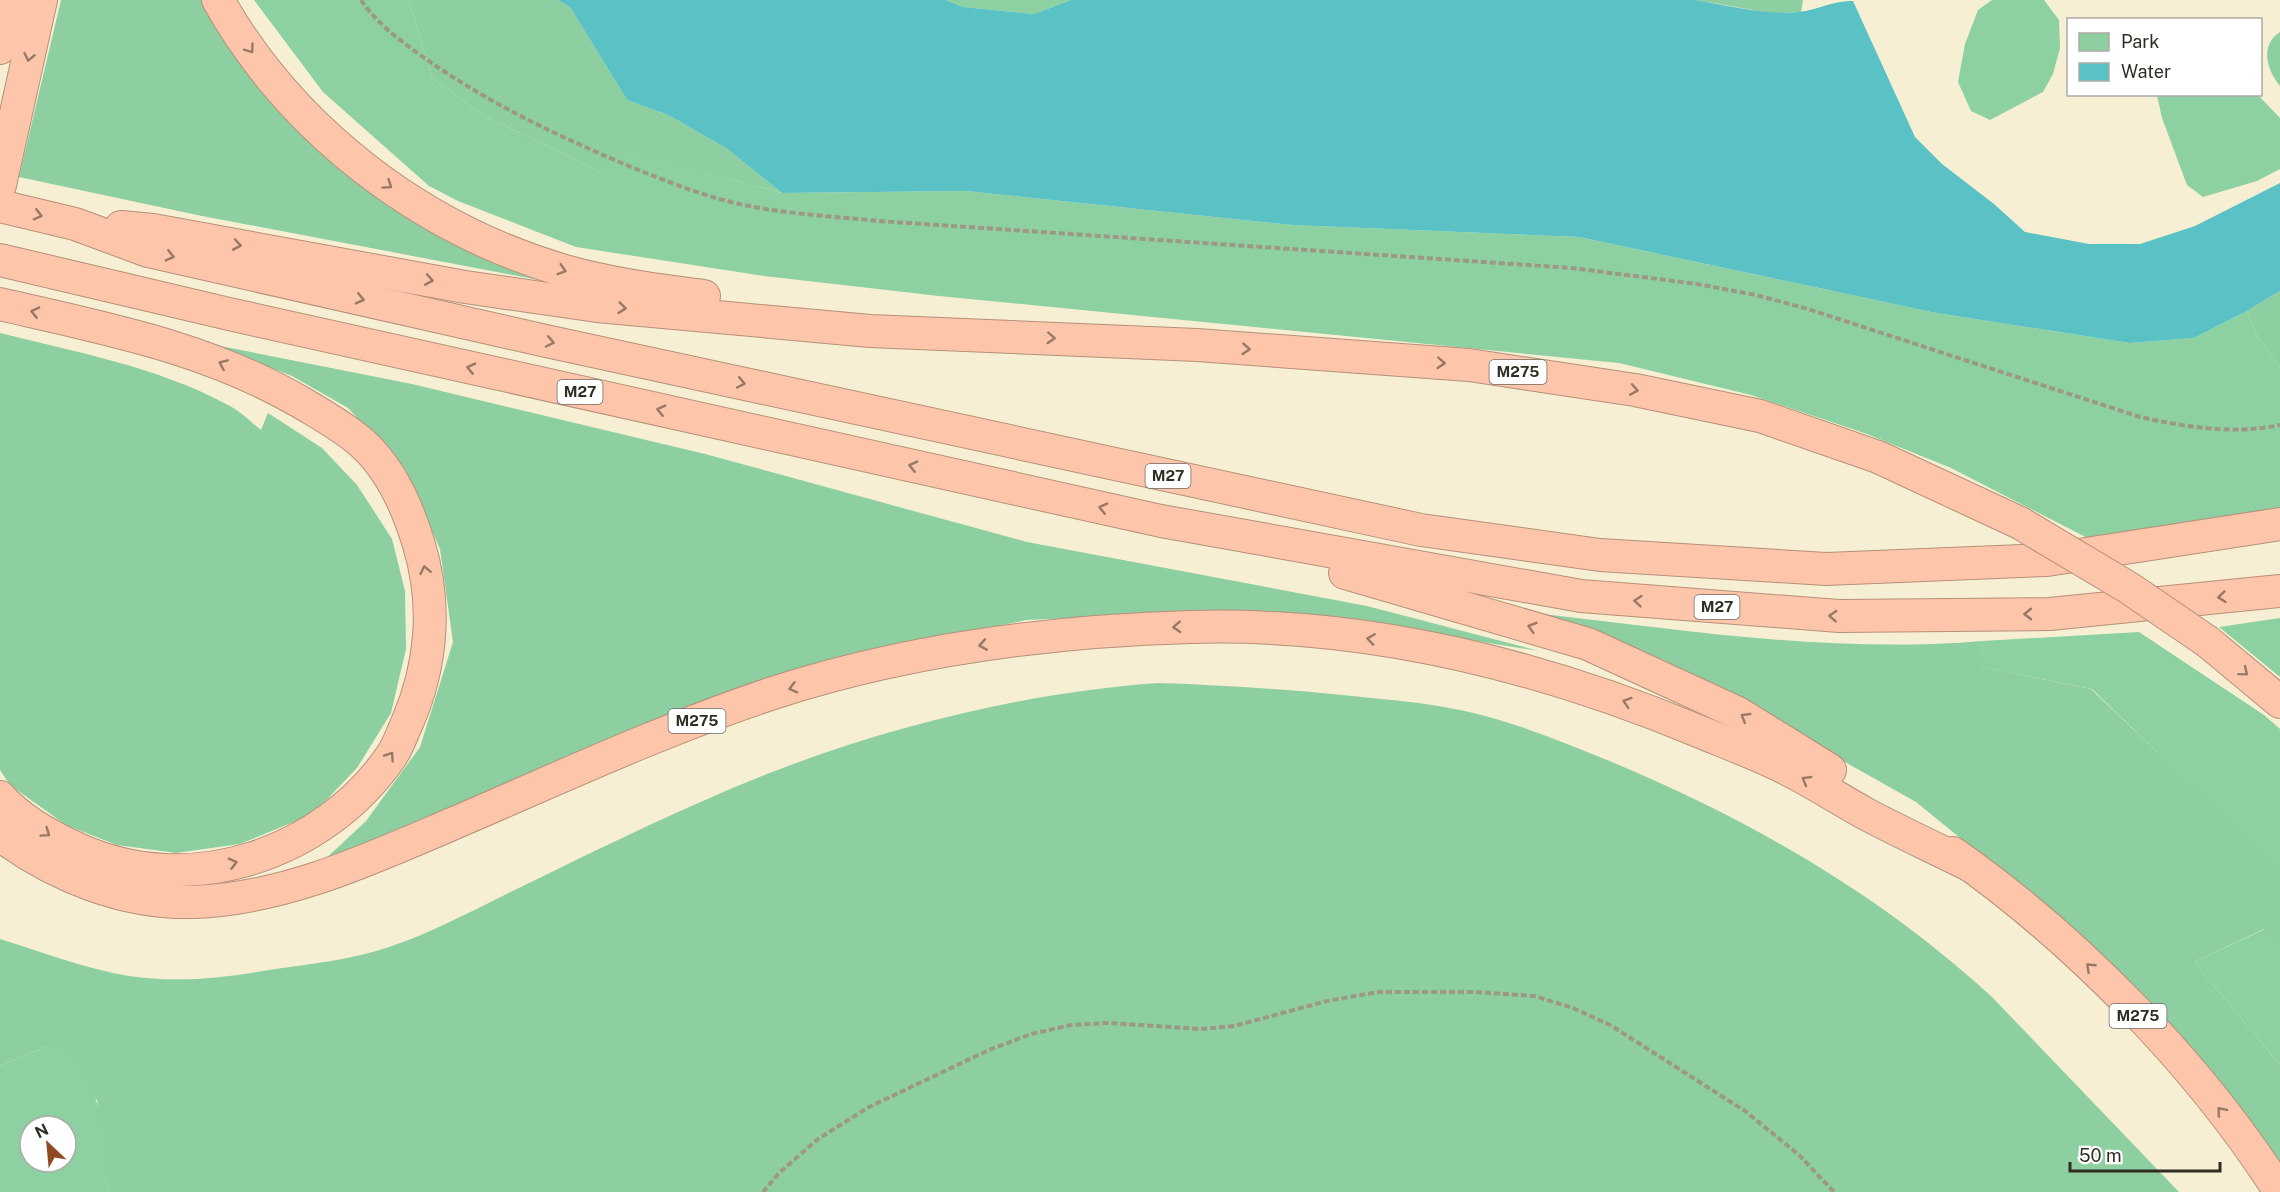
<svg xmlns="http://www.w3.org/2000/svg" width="2280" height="1192" viewBox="0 0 2280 1192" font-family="'Public Sans',sans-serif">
<rect width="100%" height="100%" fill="#f7efd3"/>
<!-- green -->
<g fill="#8dcfa0">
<path d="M 61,0 L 203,0 C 259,108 354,195 465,247 C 487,257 512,262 534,270 L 534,279 L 202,216 L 19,177 Z"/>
<polygon points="409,0 557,0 570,7 627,100 668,115 726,148 782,193 705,172 601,172 485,116 432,78"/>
<polygon points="1696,0 1803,0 1801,12 1770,13"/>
<path d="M 2280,32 L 2280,86 C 2266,69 2260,45 2280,32 Z"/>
<polygon points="2280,291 2280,367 2258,338 2247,311"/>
<path d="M 0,333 C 76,352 158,367 228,405 C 240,411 250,421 261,430 L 268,413 L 322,448 L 357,485 L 392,539 L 405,591 L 406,649 L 391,713 L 357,768 L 313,814 L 240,844 L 176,853 L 117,845 L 66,825 L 10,785 L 0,770 Z"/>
<polygon points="210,344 412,384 705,454 1027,542 1367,606 1539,651 1382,626 1213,612 1026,620 827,663 319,865 366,821 420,747 453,642 440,549 405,469 348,408 292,376"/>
<path d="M 1526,612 C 1677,629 1830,654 1982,641 L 1981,667 L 2091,689 L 2280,869 L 2280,947 L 2264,929 L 2194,962 L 2280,1065 L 2280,1164 L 2221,1091 L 2024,890 L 1916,802 L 1664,660 Z"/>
<path d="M 1159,683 C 1220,685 1281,689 1342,695 C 1382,699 1421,702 1460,710 C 1513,721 1563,742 1612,762 C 1751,820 1881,895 1992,997 L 2179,1192 L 109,1192 L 97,1100 L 47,1046 L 0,1066 L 0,939 C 42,952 86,969 129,976 C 176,983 223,978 269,970 C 309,964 351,960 389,947 C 435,932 479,907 523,886 C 590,853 658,820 728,790 C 861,733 1015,693 1159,683 Z"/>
</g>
<!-- forest -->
<g fill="#8dd1a2" fill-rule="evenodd">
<polygon points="254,0 409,0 432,78 485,116 601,172 623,149 782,193 966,191 1292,225 1579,237 1936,313 2130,343 2194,338 2247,311 2258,338 2280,367 2280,512 2099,544 1951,468 1867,434 1751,395 1619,363 939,296 764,276 576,247 458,201 429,186 323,92"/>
<polygon points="946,0 1071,0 1034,14 963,7"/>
<polygon points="1992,0 2044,0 2059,20 2060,48 2053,74 2043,92 1990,120 1971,111 1958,82 1965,44 1978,10"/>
<polygon points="2157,95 2258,95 2280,118 2280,169 2257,181 2203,197 2187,185 2162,118"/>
<polygon points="2280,618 2280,677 2219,627"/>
<polygon points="2139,632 2264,715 2280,729 2280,871 2092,689 1980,667 1982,641"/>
<polygon points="2265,929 2280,947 2280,1065 2194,962"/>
<path d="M 47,1046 L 62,1046 C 106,1089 103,1135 109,1192 L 0,1192 L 0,1066 ZM 30,1126 L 66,1126 L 66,1162 L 30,1162 Z"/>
</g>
<!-- water -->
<path fill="#5ac2c5" d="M 557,0 L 946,0 L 963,7 L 1034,14 L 1071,0 L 1696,0 C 1730,6 1764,15 1799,12 C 1818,10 1834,0 1853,1 L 1915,137 L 1942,164 L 1994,204 L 2025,232 L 2089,244 L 2140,244 L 2195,226 L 2280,183 L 2280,291 L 2247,311 L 2194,338 L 2130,343 L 1936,313 L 1579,237 L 1292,225 L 966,191 L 782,193 L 726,148 L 668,115 L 627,100 L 570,7 Z"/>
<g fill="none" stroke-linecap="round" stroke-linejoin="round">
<!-- highway casing -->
<g stroke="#b5907a" stroke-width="34">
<g id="highway">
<path d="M 218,0 C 292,131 421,229 565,271 C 611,284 658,290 704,296"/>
<polyline points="0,48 10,0"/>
<polyline points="0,185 41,0"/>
<polyline points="0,206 75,224 148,251 546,341 1421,530 1600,555 1826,569 2047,560 2280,524"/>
<polyline points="121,227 153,230 465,287 597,306 870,331 1197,345 1469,365 1635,390 1760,416 1878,457 2020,523"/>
<polyline points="0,260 229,314 1161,521 1581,596 1839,616 2050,614 2280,591"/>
<path d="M 0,304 C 107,329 206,347 302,403 C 322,415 344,427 362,443 C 391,469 408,508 419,545 C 437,604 432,666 407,723 C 402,734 398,746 392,755 C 324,855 189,900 78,849 C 51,837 20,820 0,797"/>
<polyline points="1345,573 1588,644 1738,713 1830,770"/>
<polyline points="2208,642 2280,702"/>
<path d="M 0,835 C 54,876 125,904 194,902 C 284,899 370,859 452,824 C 557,779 662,730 770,694 C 905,650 1050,631 1191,627 C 1365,622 1539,665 1698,731 C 1727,743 1757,754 1785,768 C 1813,782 1839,799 1866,814 C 1900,832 1935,848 1969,865"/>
<path d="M 1953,853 C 2077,940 2199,1065 2280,1192"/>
</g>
</g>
<!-- path -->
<g stroke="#9d9883" stroke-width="4" stroke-dasharray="6 3" stroke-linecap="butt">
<path d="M 361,0 C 379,27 409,47 436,66 C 499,108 554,134 624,164 C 659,178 694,193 731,202 C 780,214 830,216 879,221 L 1572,268 L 1697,284 L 1756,295 L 1808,309 L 2140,417 C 2186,427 2234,435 2280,425"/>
<polyline points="763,1192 779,1173 818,1139 869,1107 989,1050 1031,1034 1071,1025 1109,1023 1201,1029 1234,1026 1327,1001 1378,992 1475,992 1534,996 1573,1008 1610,1025 1745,1111 1799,1155 1834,1192"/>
</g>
<!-- highway -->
<use href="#highway" stroke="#fdc5a9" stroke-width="32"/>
<!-- highway-bridge casing -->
<g stroke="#b5907a" stroke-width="34" stroke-linecap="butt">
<polyline id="highway-bridge" points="2020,523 2129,588 2208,642"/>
</g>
<!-- highway-bridge -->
<use href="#highway-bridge" stroke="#fdc5a9" stroke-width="32"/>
</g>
<!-- one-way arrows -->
<defs><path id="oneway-chevron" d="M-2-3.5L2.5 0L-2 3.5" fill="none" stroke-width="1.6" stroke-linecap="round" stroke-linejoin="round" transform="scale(1.5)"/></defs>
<g stroke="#967966">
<use href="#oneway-chevron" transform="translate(250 49) rotate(54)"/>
<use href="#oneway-chevron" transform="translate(29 57) rotate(102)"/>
<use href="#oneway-chevron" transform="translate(388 185) rotate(35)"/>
<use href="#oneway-chevron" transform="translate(38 215) rotate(14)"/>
<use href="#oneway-chevron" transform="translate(237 245) rotate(10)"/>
<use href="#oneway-chevron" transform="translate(170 256) rotate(13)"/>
<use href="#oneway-chevron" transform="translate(562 270) rotate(17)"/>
<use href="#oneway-chevron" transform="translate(429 280) rotate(10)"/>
<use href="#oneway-chevron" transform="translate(360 299) rotate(13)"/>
<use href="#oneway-chevron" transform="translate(622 308) rotate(6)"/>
<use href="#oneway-chevron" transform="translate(35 312) rotate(-167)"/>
<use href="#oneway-chevron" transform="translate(1051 338) rotate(3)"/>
<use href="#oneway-chevron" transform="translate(550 342) rotate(12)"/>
<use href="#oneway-chevron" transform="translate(1246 349) rotate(4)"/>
<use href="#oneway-chevron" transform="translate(1441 363) rotate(4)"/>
<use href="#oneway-chevron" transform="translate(223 364) rotate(-157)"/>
<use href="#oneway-chevron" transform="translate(471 368) rotate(-167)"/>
<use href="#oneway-chevron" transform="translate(741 383) rotate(12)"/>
<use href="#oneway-chevron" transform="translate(1634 390) rotate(10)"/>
<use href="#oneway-chevron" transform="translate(661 410) rotate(-167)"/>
<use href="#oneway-chevron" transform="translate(913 466) rotate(-167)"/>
<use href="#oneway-chevron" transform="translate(1103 508) rotate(-167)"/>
<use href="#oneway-chevron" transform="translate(425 570) rotate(-102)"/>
<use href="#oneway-chevron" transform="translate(2222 597) rotate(174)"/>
<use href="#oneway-chevron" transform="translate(1638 601) rotate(-175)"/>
<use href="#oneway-chevron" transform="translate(2028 614) rotate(179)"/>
<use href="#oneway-chevron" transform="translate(1833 616) rotate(-177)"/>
<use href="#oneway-chevron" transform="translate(1177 627) rotate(177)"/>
<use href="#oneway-chevron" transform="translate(1532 627) rotate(-163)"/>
<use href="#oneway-chevron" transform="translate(1371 639) rotate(-172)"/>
<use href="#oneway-chevron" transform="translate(983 645) rotate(170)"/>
<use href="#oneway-chevron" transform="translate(2244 672) rotate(40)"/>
<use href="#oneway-chevron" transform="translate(793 688) rotate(165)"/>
<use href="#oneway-chevron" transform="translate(1627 702) rotate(-162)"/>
<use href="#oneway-chevron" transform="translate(1745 717) rotate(-149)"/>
<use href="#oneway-chevron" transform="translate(390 756) rotate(-56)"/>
<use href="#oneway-chevron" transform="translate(1806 780) rotate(-150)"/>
<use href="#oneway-chevron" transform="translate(46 833) rotate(35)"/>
<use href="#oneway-chevron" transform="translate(233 863) rotate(-14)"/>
<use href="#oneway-chevron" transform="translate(2090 967) rotate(-137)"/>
<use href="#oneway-chevron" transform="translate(2221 1111) rotate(-130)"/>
</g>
<g text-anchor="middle" stroke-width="4.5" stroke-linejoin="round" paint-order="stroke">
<!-- shield labels -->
<g fill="#fff" stroke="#6e6c64" stroke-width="1.5">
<rect x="1489.5" y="360" width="57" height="24" rx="4.5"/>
<rect x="557.5" y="380" width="45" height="24" rx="4.5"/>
<rect x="1145.5" y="464" width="45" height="24" rx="4.5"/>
<rect x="1694.5" y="595" width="45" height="24" rx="4.5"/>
<rect x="668.5" y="709" width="57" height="24" rx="4.5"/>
<rect x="2109.5" y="1004" width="57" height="24" rx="4.5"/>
</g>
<g font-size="15" font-weight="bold" fill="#302d22">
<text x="1518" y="377">M275</text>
<text x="580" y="397">M27</text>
<text x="1168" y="481">M27</text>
<text x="1717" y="612">M27</text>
<text x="697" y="726">M275</text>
<text x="2138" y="1021">M275</text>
</g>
</g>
<!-- legend -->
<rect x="2067" y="18" width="195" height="78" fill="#ffffff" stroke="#acaba7" stroke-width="1.5"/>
<rect x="2079" y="33" width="30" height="18" fill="#8dcfa0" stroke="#acaba7" stroke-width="1.5"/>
<text x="2121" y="48" font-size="18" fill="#302d22">Park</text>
<rect x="2079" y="63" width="30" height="18" fill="#5ac2c5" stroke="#acaba7" stroke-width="1.5"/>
<text x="2121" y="78" font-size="18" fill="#302d22">Water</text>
<!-- north arrow -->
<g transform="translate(48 1144) rotate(334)"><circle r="28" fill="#ffffff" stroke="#acaba7" stroke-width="1.5"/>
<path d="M0-4.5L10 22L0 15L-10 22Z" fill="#904a23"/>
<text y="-9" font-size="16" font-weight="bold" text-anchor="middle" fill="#302d22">N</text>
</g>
<!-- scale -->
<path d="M2070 1162v9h150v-9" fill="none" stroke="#302d22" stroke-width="3"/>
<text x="2079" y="1162" font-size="18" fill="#302d22" stroke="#ffffff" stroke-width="4.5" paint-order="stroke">50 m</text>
</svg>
